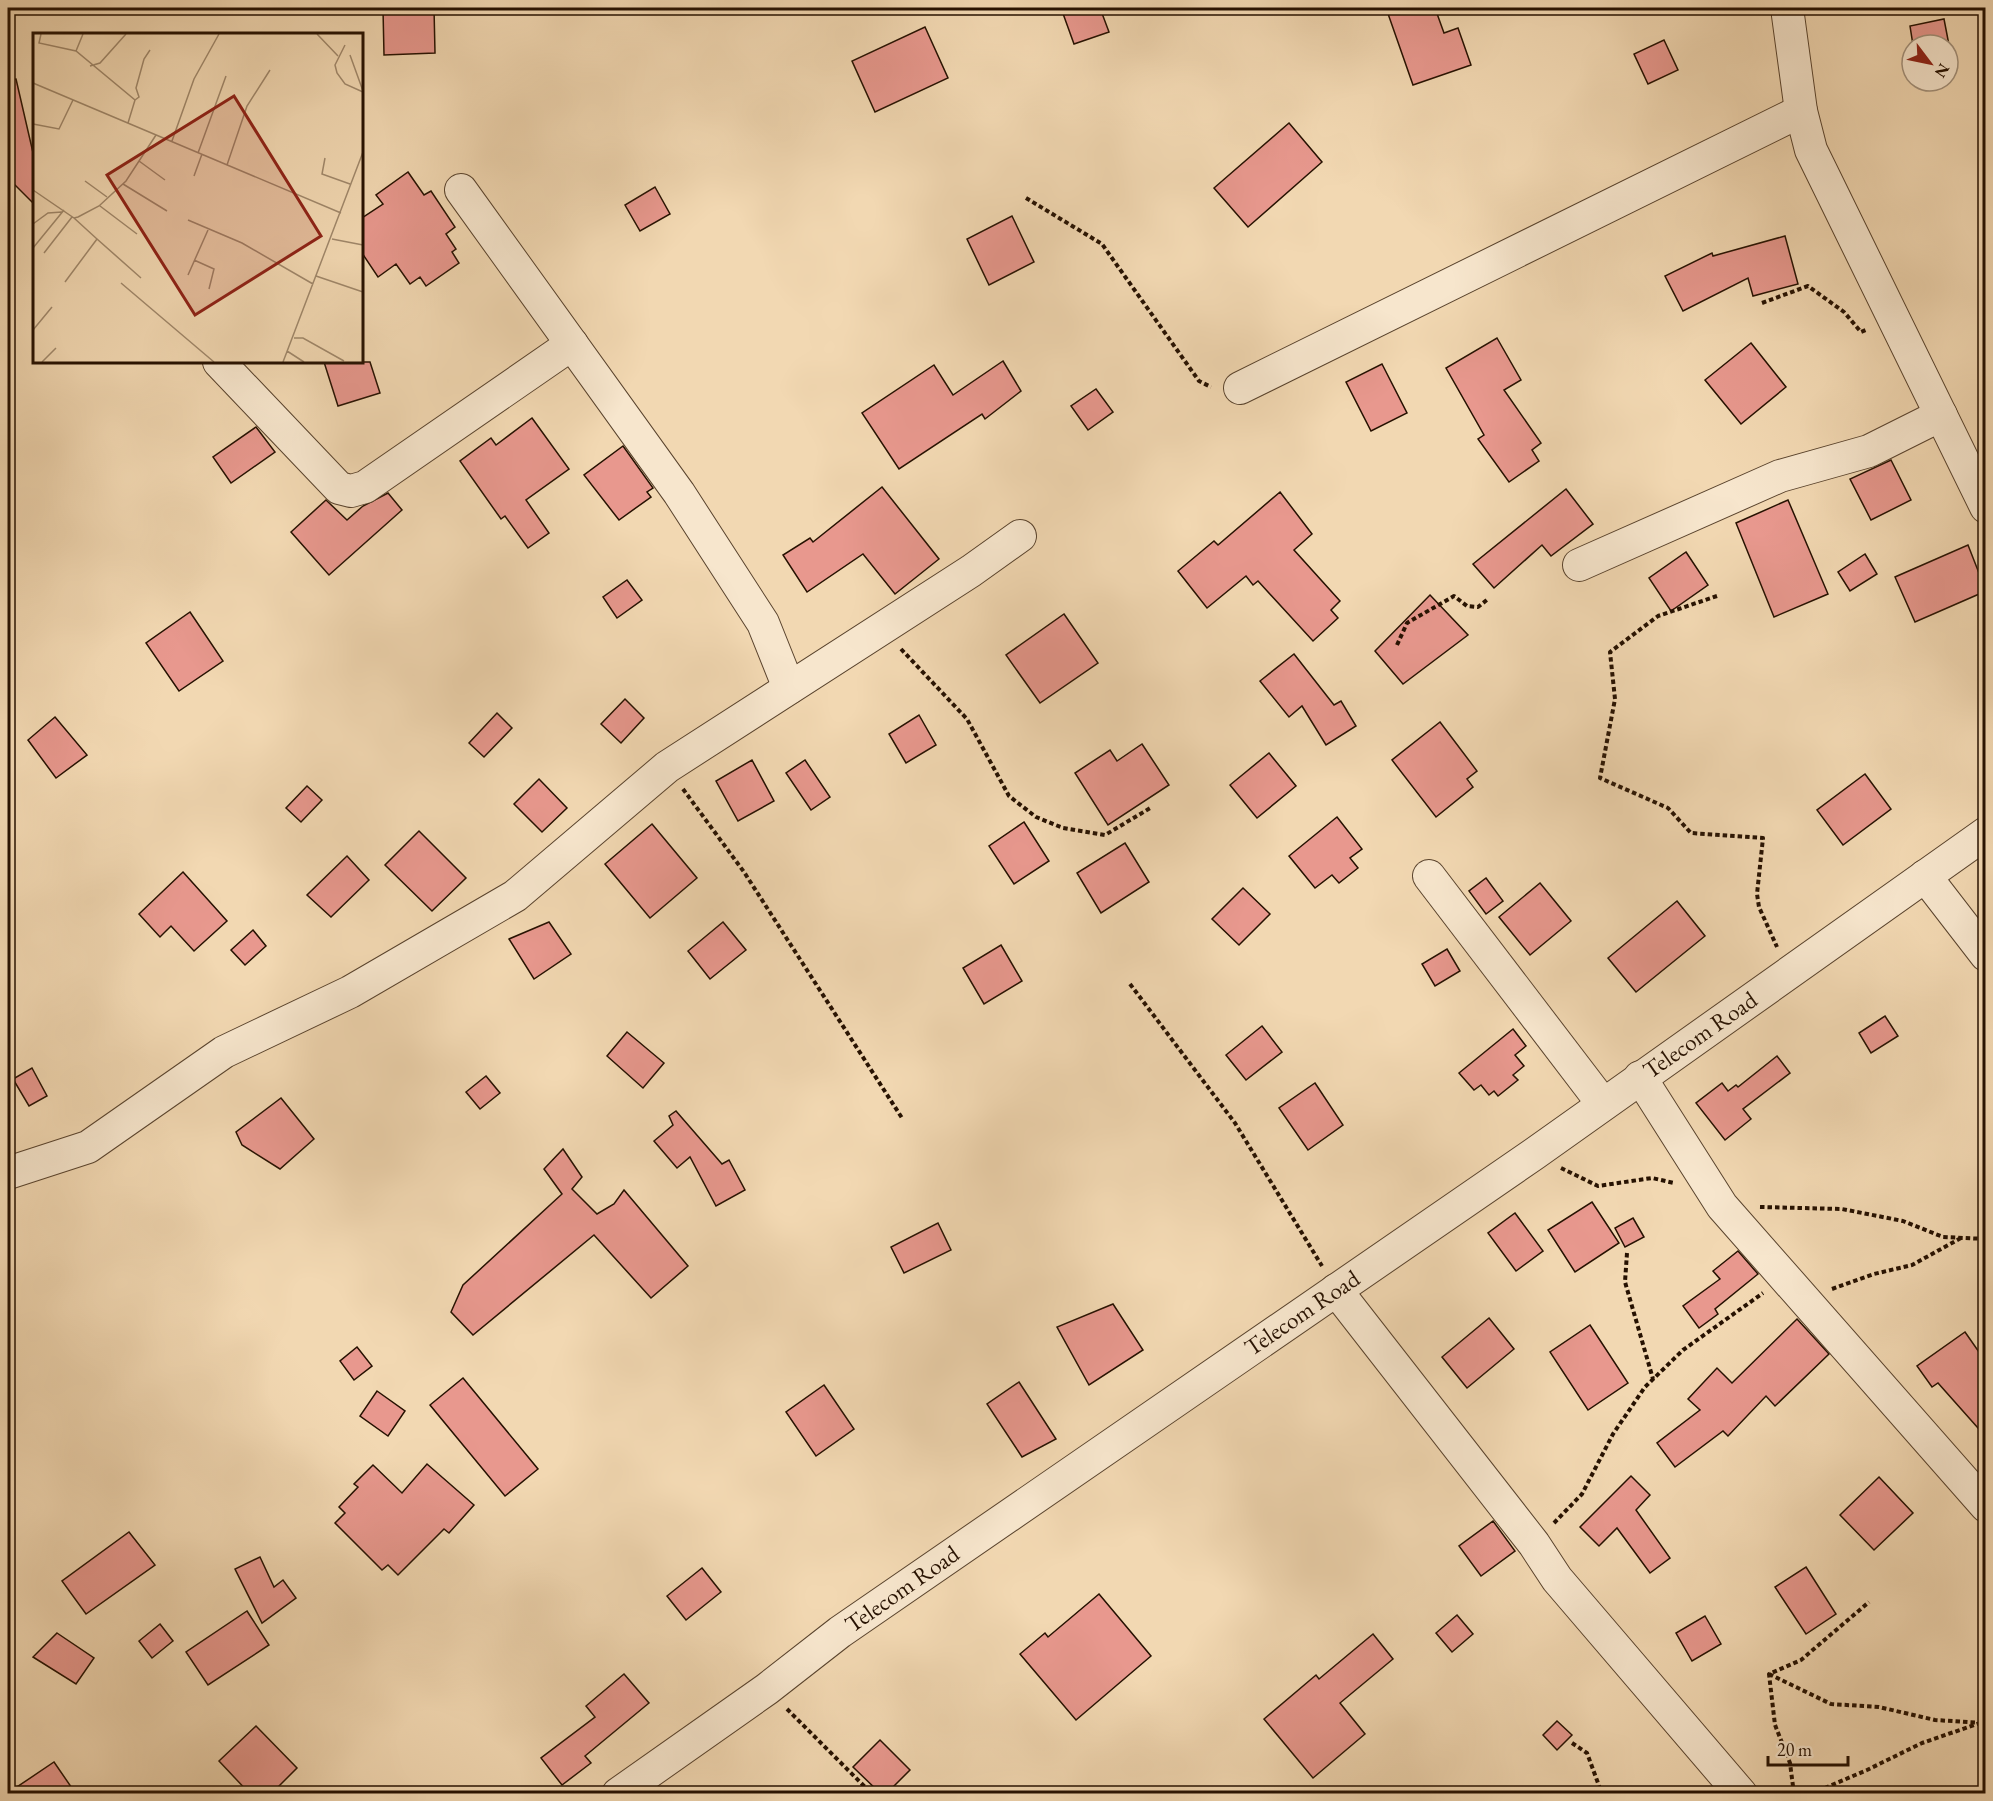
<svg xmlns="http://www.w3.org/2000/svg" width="1993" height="1801" viewBox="0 0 1993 1801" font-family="'EB Garamond',serif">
<rect width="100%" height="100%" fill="#f2d8b2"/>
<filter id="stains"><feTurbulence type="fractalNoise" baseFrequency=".00333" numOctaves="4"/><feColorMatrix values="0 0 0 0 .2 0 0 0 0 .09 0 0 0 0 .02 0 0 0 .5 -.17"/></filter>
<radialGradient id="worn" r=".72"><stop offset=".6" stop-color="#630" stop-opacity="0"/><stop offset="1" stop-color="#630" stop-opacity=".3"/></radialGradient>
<!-- building -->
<g fill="#e8988e" stroke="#261101" stroke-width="1.5">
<polygon points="414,8 434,8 435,53 384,55 383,9"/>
<polygon points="1061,8 1100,8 1109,32 1074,44"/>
<polygon points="1386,8 1435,8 1444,33 1458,28 1471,65 1413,85"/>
<polygon points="1944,19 1949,45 1913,45 1910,26"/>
<polygon points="925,27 948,78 875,112 852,61"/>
<polygon points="1664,40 1678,70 1648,84 1634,54"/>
<polygon points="16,79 34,157 34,204 8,178 8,80"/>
<polygon points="1289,123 1322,162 1248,227 1214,188"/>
<polygon points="408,172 424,195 431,191 455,227 446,234 456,249 452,252 459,263 426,286 420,277 410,284 396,264 378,277 362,253 362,218 383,204 376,195"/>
<polygon points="655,187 670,214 640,231 625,205"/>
<polygon points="1012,216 1034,262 989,285 967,239"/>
<polygon points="1785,236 1798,284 1753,296 1748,278 1683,311 1665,276 1712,253 1713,256"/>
<polygon points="1497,338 1521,380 1504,390 1541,443 1532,450 1539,461 1509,482 1478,439 1484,435 1446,368"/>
<polygon points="1751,343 1786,387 1741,424 1705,380"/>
<polygon points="1003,361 1021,391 985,419 982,414 899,469 862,413 934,365 953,395"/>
<polygon points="324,362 370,362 380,393 338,406"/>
<polygon points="1382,364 1407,413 1371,431 1346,382"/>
<polygon points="1096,389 1113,412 1088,430 1071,406"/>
<polygon points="532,418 569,469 526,500 549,533 528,548 505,516 501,519 460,461 491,438 496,445"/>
<polygon points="256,427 275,452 231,483 213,457"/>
<polygon points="623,446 653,488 647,492 651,497 619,520 584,475"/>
<polygon points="1891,460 1911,500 1871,520 1850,479"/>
<polygon points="882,487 939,559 895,594 863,554 807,592 783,555 810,538 813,542"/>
<polygon points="1566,489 1593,524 1551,556 1542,545 1494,588 1473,564"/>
<polygon points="1280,492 1312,534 1294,550 1340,601 1331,610 1338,618 1313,641 1258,581 1253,585 1246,576 1207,608 1178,571 1214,541 1218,545"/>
<polygon points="388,493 402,510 329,575 291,532 326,500 347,520 363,506"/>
<polygon points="1788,500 1828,594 1774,617 1736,523"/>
<polygon points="1968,545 1986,591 1915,622 1895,577"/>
<polygon points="1686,552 1708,585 1671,611 1649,578"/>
<polygon points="1865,554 1877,574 1850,591 1838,572"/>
<polygon points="627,580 642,600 617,618 603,597"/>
<polygon points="1430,595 1468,635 1403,684 1375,651"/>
<polygon points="190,612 223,661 179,691 146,643"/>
<polygon points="1064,614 1098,663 1040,703 1006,655"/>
<polygon points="1294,654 1334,705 1341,701 1356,726 1326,745 1302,706 1289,717 1260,681"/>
<polygon points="625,699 644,718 621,743 601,724"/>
<polygon points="497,713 512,728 484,757 469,743"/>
<polygon points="919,715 936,745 906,763 889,734"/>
<polygon points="55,717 87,755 56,778 28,740"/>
<polygon points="1440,722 1477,771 1467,779 1473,787 1436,817 1392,760"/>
<polygon points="1142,744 1169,785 1108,825 1075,773 1110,750 1117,761"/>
<polygon points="1269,753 1296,786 1257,818 1230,785"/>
<polygon points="752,760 774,801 738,821 716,781"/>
<polygon points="805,760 830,797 811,810 786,773"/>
<polygon points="1865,774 1891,809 1843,845 1817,810"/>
<polygon points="539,779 567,808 542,832 514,804"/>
<polygon points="307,786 322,800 301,822 286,808"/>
<polygon points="1337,817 1362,849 1350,858 1358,868 1339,883 1332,875 1315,888 1289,856"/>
<polygon points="1024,822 1049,861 1014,884 989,846"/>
<polygon points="652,824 697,878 650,918 605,864"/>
<polygon points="419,831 466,878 432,911 385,865"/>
<polygon points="1125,843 1149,882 1101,913 1077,873"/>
<polygon points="347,856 369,880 331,917 307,895"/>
<polygon points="183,872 227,921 194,951 171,926 160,937 139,914"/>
<polygon points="1486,878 1503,901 1486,914 1469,891"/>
<polygon points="1540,883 1571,921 1530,955 1499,917"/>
<polygon points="1243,888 1270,914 1239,945 1212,919"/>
<polygon points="1677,901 1705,936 1636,992 1608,958"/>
<polygon points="549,922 571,954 534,979 509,939"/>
<polygon points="723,922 746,950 710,979 688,951"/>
<polygon points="253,930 266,946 245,965 231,950"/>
<polygon points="1001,945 1022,981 984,1004 963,968"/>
<polygon points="1447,949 1460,971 1435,986 1422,964"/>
<polygon points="1885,1016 1898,1036 1871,1053 1859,1033"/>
<polygon points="1262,1026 1282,1052 1246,1080 1226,1055"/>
<polygon points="1513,1029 1526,1046 1515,1055 1524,1066 1513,1075 1518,1080 1498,1096 1494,1091 1489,1095 1481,1085 1474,1090 1459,1073"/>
<polygon points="627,1032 664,1063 643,1088 607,1056"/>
<polygon points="1777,1056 1790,1073 1743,1109 1751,1119 1725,1140 1696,1103 1722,1083 1728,1091 1736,1085 1738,1087"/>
<polygon points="32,1068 47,1096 29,1106 13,1079"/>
<polygon points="486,1076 500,1093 480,1109 466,1092"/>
<polygon points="1315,1083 1343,1125 1308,1150 1279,1108"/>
<polygon points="281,1098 314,1139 280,1169 242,1145 236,1132"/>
<polygon points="676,1111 722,1164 729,1160 745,1190 716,1206 690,1157 677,1168 654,1141 673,1125 669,1116"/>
<polygon points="563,1149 582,1177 572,1189 597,1214 614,1204 624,1190 688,1266 651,1298 594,1235 473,1335 451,1312 463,1285 562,1194 544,1169"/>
<polygon points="1592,1202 1619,1243 1575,1272 1548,1230"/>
<polygon points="1515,1213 1543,1251 1516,1271 1488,1233"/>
<polygon points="1633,1218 1644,1237 1625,1247 1615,1228"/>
<polygon points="938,1223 951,1250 904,1273 891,1247"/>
<polygon points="1738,1251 1758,1274 1715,1309 1718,1314 1699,1328 1683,1306 1720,1279 1713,1271"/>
<polygon points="1113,1304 1143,1350 1089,1385 1057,1327"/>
<polygon points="1489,1318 1514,1349 1467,1388 1442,1357"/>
<polygon points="1797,1319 1829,1354 1775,1406 1766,1396 1728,1436 1723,1431 1675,1467 1657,1443 1700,1410 1688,1399 1717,1368 1732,1383"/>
<polygon points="1590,1325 1628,1383 1588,1410 1550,1352"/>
<polygon points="1965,1332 1986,1362 1986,1437 1938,1383 1932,1387 1917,1366"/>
<polygon points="357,1347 372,1366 354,1380 340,1361"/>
<polygon points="463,1378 538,1469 505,1496 430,1405"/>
<polygon points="1019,1382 1056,1439 1022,1457 987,1404"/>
<polygon points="824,1385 854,1429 816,1456 786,1412"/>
<polygon points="377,1391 405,1411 388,1436 360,1416"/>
<polygon points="427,1464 474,1505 449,1533 444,1529 398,1575 388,1565 382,1570 335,1523 345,1513 339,1507 358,1487 354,1484 373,1465 402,1493"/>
<polygon points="1631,1476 1650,1495 1636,1510 1670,1558 1650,1573 1617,1528 1599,1546 1580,1527"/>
<polygon points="1879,1477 1913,1513 1874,1550 1840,1515"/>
<polygon points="1493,1521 1515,1551 1481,1576 1459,1546"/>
<polygon points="129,1532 155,1565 86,1614 62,1581"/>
<polygon points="260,1557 274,1587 283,1580 296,1598 262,1623 235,1569"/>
<polygon points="1806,1567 1836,1614 1806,1634 1775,1587"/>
<polygon points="702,1568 721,1592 686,1620 667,1596"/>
<polygon points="1099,1594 1151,1656 1076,1720 1020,1654 1045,1633 1048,1637"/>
<polygon points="247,1611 269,1645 208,1685 186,1652"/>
<polygon points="1457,1615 1473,1634 1452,1652 1436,1633"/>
<polygon points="1705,1616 1721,1644 1692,1661 1676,1633"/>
<polygon points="160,1624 173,1641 152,1658 139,1641"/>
<polygon points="57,1633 94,1658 76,1684 33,1657"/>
<polygon points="1373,1634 1393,1659 1340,1703 1365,1734 1313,1778 1264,1719 1316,1675 1319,1679"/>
<polygon points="624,1674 649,1703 585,1756 591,1763 562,1785 541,1758 595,1717 586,1706"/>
<polygon points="1557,1721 1572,1735 1557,1750 1543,1735"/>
<polygon points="256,1726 297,1768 271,1794 250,1794 219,1761"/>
<polygon points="880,1740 910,1770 886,1794 881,1794 853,1767"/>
<polygon points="54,1762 76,1794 8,1794 8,1793"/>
</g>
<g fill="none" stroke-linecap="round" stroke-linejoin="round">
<!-- minor casing -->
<g stroke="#59432d" stroke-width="34">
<g id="minor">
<polyline points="1787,8 1801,111 1811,150 1986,507"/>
<polyline points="461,190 679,493 763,623 789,688"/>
<polyline points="219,362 339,488 351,491 365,487 572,344"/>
<polyline points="1240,388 1801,111"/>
<polyline points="1579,565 1780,476 1869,451 1941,415"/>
<polyline points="1429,876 1603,1104"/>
<polyline points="1925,876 1986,955"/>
<polyline points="1640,1077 1722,1206 1986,1506"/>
<polyline points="8,1173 88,1147 224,1052 350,992 515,896 667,767 971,571 1020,536"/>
<polyline points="1336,1290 1534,1544 1557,1579 1741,1794"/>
<polyline points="618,1794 767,1689 840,1632 1534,1154 1986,833"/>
</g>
</g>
<!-- path -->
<g stroke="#261101" stroke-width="4" stroke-dasharray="4.5 3" stroke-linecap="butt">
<polyline points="1026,198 1102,244 1199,381 1211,387"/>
<polyline points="1762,303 1808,286 1844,312 1861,332 1866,330"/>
<polyline points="1717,596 1658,616 1610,652 1615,699 1600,778 1668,808 1691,833 1763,838 1757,894 1759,907 1777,947"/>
<polyline points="1397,645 1407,623 1454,596 1467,606 1478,607 1488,599"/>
<polyline points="901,649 967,719 1009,796 1036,817 1063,828 1105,835 1152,807"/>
<polyline points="683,789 744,872 902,1118"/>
<polyline points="1130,984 1235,1123 1322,1266"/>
<polyline points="1561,1168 1598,1186 1652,1178 1674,1183"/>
<polyline points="1760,1207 1842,1209 1903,1221 1943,1237 1986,1239"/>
<polyline points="1627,1253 1625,1282 1653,1379"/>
<polyline points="1832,1289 1874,1274 1912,1265 1961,1238"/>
<polyline points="1554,1523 1582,1494 1613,1434 1645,1387 1683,1350 1763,1293"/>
<polyline points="1769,1674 1831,1704 1879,1707 1935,1720 1982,1723 1982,1759 1986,1766"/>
<polyline points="787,1709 872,1794"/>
<polyline points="1572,1743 1587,1753 1602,1794"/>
<polyline points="1794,1794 1790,1763 1775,1725 1769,1674 1801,1660 1869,1602"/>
<polyline points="1811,1794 1867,1770 1922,1743 1986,1721"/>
</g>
<!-- minor -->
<use href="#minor" stroke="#f7e6cd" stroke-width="32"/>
</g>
<g text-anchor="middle" stroke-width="5" stroke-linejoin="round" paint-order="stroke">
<!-- street labels -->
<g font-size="24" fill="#261101" stroke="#f7e6cd">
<text transform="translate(1700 1035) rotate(-35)" y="8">Telecom Road</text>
<text transform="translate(1302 1313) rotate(-34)" y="8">Telecom Road</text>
<text transform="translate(902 1589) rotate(-35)" y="8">Telecom Road</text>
</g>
</g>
<!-- overview -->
<g transform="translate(33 33)">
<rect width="330" height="330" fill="#f2d8b2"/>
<path fill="none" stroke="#a0886b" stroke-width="1.5" d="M 8,1 L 6,10 L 43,18 L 102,67 L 95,90M 284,1 L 305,23M 312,12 L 302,32 L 304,40 L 312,51 L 330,59M 43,18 L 50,1M 317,22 L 330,58M 57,33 L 67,30 L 93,1M 0,50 L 308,180M 102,67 L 106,64 L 103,55 L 111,26 L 117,17M 0,91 L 26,96 L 40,67M 139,108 L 161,46 L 186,1M 165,120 L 193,43M 292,125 L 289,141 L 317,151M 106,128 L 132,147M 194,132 L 214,73 L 237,37M 161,143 L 169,121M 52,148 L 74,164M 90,151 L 134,178M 0,157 L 41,185 L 45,184 L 66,173 L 93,148 L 123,102M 67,173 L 104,201M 155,187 L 209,210 L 280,251M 0,191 L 15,180 L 29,179M 64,206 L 108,245M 299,206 L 330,212M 0,215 L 31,177M 11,220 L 39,184M 161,227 L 181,236 L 176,256M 155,242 L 175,197M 283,243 L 330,259M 32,249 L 64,206 L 41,185M 88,250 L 181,329M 0,297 L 19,274M 261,305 L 270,305 L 311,328M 254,318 L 271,329M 9,329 L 23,315M 250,329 L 330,119"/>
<path fill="#8f2418" fill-opacity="0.15" stroke="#8f2418" stroke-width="3" d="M 201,63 L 288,203 L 162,282 L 74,142 Z"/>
<rect width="330" height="330" fill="none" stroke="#261101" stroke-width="3"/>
</g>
<!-- margin -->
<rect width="1993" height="1801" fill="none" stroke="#f2d8b2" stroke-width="30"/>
<rect x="9" y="9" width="1975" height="1783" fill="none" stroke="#261101" stroke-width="3"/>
<rect x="15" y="15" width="1963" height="1771" fill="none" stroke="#261101" stroke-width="1.5"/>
<!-- north arrow -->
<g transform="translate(1930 63) rotate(122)"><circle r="28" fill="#f7e6cd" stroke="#a3917b" stroke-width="1.5"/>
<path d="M0-4.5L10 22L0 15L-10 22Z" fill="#8f2418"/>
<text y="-9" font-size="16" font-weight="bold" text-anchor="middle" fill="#261101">N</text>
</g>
<!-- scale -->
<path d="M1768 1756v9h80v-9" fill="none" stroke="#261101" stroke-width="3"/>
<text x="1777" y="1756" font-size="18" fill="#261101" stroke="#f7e6cd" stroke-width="4.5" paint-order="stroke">20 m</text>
<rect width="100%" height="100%" filter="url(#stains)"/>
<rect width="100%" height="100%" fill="url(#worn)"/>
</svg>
